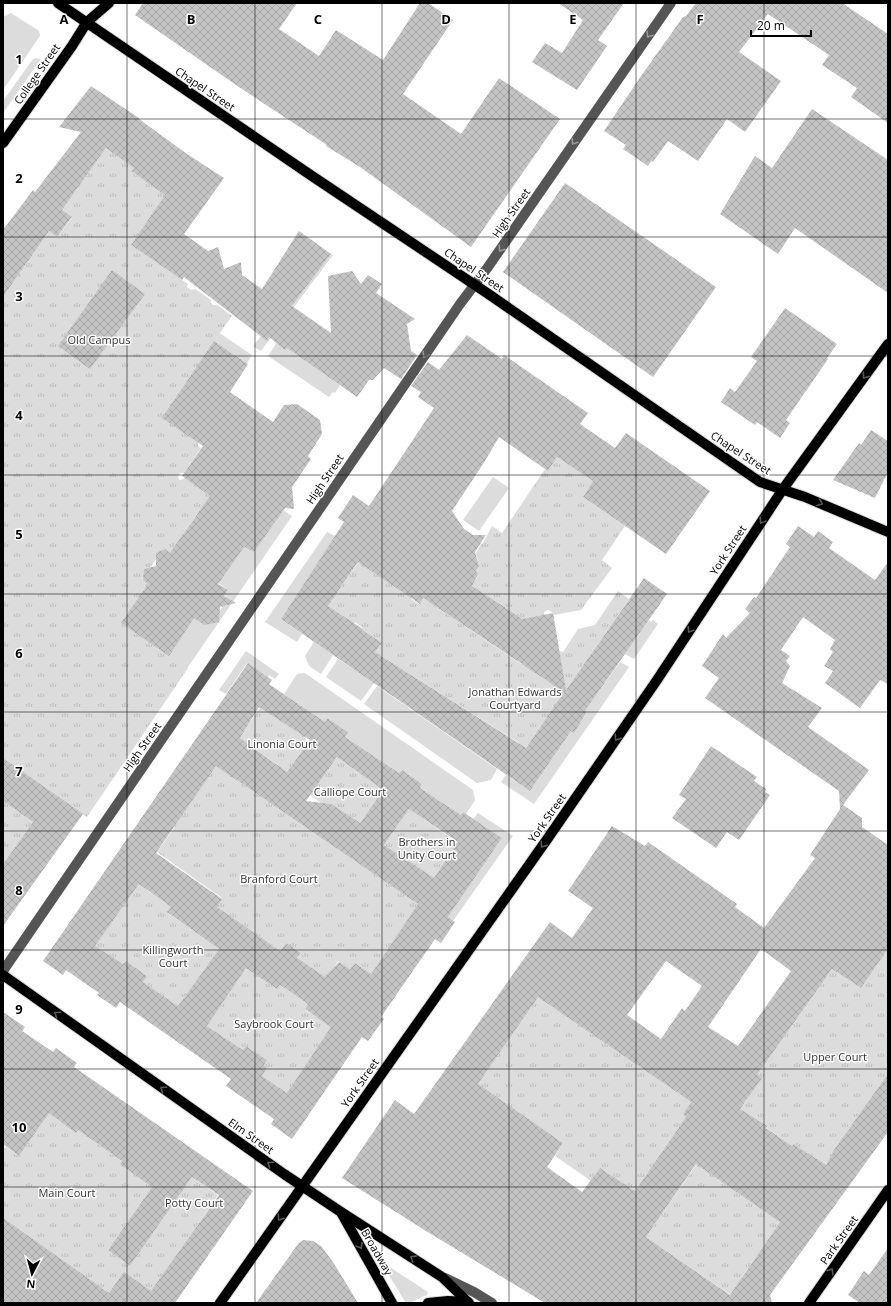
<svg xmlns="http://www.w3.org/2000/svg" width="891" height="1306" viewBox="0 0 891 1306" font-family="'Open Sans',sans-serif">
<defs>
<pattern id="park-tufts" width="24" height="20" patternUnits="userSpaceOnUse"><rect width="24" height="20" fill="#dcdcdc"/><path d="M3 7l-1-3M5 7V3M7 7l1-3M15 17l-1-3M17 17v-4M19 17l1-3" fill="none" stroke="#bbb"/></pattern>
<pattern id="building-cross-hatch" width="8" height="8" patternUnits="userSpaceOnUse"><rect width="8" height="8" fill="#c4c4c4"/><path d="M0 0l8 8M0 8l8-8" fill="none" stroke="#a7a7a7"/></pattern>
</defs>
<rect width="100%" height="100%" fill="#fff"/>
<!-- green -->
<g fill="#dcdcdc">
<polygon points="11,13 39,31 40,36 3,90 3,17"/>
<polygon points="36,58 41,59 3,113 3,101 33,59"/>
<polygon points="331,254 333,255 261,351 253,346 261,336 267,340"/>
<polygon points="218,332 252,355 247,363 214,341"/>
<polygon points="281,336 285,350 287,348 340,385 335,393 333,392 329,397 268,356"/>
<polygon points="493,477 509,488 479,531 463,520"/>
<polygon points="283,510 292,516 150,722 110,591 190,615 216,616 224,604 226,606 230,603 228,598 224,595 228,590 214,580 244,547 254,552"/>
<polygon points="327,532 335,536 281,619 302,634 297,642 265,622"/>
<polygon points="649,620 651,622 653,620 658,624 634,659 625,654"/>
<polygon points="314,642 333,655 321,674 309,666 305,656"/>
<polygon points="246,651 279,674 275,679 269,675 268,677 247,663 226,694 219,690"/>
<polygon points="338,659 374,683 361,701 326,677"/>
<polygon points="620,662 629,667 534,804 501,782 506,775 530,791 571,731 574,732 587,713 585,711"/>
<polygon points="305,673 473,790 475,800 466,814 463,812 461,815 420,788 422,784 402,770 399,773 345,737 348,732 327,718 325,722 284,694 297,674"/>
<polygon points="377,686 497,769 491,780 477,783 364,704"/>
<polygon points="478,813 513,836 453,921 448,917 502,838 473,819"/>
<path d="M 388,1266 L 428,1292 L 427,1295 C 420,1297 413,1303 406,1303 L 387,1272 L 386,1269 Z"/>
</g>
<!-- park -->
<g fill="url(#park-tufts)">
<polygon points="106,148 140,159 132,172 166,195 131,245 188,284 187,287 191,290 195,289 211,300 211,303 213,305 217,305 232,316 214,341 198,442 198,446 201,448 184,473 180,473 179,475 178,478 180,480 185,478 217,500 224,533 197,514 184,533 193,539 179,559 164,549 162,553 157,553 156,555 157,558 142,579 158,591 121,623 188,668 87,817 3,763 3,297 49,231 57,237 72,218 62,210"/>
<polygon points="557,457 593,481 583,497 625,526 602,560 612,568 581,610 554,615 552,612 548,610 544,612 544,617 528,622 472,586 478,576 476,571 479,566 476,553 481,544 483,543 492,526 502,533 545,469 548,471"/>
<polygon points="362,557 414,594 411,599 419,604 423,598 521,664 529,651 531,656 560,651 563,652 578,629 595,625 618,591 629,599 519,758 519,743 375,652 382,643 362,631 363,628 355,622 353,625 348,619 334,610 316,623"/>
<polygon points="260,707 305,736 307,744 283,778 274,771 278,765 240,738"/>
<polygon points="211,755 238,781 402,893 431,901 408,919 371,974 355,963 350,969 338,961 335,966 341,1013 297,958 301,953 286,943 280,951 220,910 217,907 222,898 157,852 174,828"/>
<polygon points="337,757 383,790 355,830 336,808 331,804 321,803 310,795"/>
<polygon points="3,801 33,822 3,864"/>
<polygon points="409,809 458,843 434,879 384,845"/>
<polygon points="143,878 148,891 171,907 168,913 219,949 178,1006 143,982 147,976 126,961 123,964 85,950 97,943"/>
<polygon points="888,949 888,1074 822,1170 793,1144 792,1146 737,1107 744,1104 761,1078 757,1075 832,969 861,988"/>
<polygon points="249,963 265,981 277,989 280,985 308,1004 305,1010 318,1018 333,1024 290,1095 262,1076 267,1068 264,1065 267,1060 246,1046 243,1050 207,1026"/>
<polygon points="539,995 556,1009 691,1102 683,1114 686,1117 635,1191 600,1168 591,1181 555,1156 563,1143 489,1092 475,1088"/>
<polygon points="50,1111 76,1133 78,1130 122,1161 120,1164 166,1167 108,1250 130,1266 192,1177 218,1195 152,1292 109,1293 3,1219 3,1149 6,1147 19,1156"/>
<polygon points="698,1162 715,1177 763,1210 767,1206 780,1222 742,1277 738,1300 646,1237"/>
</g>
<!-- building -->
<g fill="url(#building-cross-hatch)" fill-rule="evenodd">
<polygon points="143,3 297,3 279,29 319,56 336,30 383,60 420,3 428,3 453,20 403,94 461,134 499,78 560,119 471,247 360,167 326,146 327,145 239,87 135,15"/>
<polygon points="558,3 624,3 598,40 607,46 577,90 532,62 545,43 562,53 583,20"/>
<polygon points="696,3 842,3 888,34 888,123 851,97 857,88 822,65 829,55 768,14 739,52 781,81 745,132 727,119 698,161 668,141 653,162 651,161 648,166 623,149 626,145 604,131 641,76 683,17 686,16"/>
<polygon points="91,86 139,118 139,119 187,154 224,178 184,234 208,251 218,247 224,269 241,262 242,275 262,289 299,231 331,254 292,306 331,333 328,276 352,271 361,284 368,275 382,284 376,293 415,319 407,324 411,351 417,355 401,379 384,368 373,380 369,380 357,397 287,348 285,350 269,337 267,341 184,277 182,280 131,245 165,195 131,171 134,168 106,148 62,210 72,217 57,237 49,231 3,297 3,230 33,190 35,192 81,132 59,127"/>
<polygon points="812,109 888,160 888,293 795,228 778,254 720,214 755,156 772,168"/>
<polygon points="565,183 716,287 653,377 503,272"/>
<polygon points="112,270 145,294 90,369 58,346"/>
<polygon points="785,308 837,344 827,358 828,359 786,420 790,423 780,438 757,422 755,425 721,402 730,388 735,392 757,361 751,357"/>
<path d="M 467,335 L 502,359 L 504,355 L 588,413 L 580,424 L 615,448 L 626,433 L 710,491 L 666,554 L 583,497 L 593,481 L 557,457 L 548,471 L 499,437 L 485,461 L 452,511 L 464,529 L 473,535 L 486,535 L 475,552 L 479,566 L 476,571 L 478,575 L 472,586 L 523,619 L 553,613 L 566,690 L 644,578 L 667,594 L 585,711 L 587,712 L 574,733 L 571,731 L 530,791 L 281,619 L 344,522 L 338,518 L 353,495 L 369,506 L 434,408 L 418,397 L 421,392 L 411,386 L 428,362 L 439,370 ZM 358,562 L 420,604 L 423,598 L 564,692 L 526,748 L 375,652 L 382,643 L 362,630 L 363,629 L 328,606 Z"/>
<polygon points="214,341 248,364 230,392 273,422 284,405 297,404 320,420 322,434 308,456 311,459 292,487 294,509 285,508 254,552 244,547 218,584 228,590 224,596 236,603 220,607 219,622 204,625 194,618 169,656 121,623 148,584 143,580 144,569 156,566 156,553 165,549 170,553 210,496 182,476 203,446 162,418"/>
<polygon points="871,430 888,441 888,472 875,498 833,480 859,443 861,445"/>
<path d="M 798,526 L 814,537 L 818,531 L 833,542 L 829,548 L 875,580 L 888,562 L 888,684 L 880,680 L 860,708 L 825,683 L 833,671 L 824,666 L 833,652 L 830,649 L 835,640 L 803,617 L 781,650 L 790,656 L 786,661 L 790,666 L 782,683 L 822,708 L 808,727 L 869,770 L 843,805 L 862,818 L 862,827 L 888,845 L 888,949 L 861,988 L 832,969 L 757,1075 L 762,1078 L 740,1109 L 767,1126 L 766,1128 L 792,1146 L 793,1144 L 826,1165 L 834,1150 L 888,1074 L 888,1132 L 770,1295 L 772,1303 L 545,1303 L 426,1231 L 342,1178 L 395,1100 L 414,1114 L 550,922 L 572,938 L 593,908 L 568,891 L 612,826 L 645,846 L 648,842 L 737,904 L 735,907 L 764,928 L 815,858 L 810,855 L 840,809 L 839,791 L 705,698 L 719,678 L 702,666 L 723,634 L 726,638 L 750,613 L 745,609 L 754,597 L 756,598 L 790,547 L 786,544 ZM 761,949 L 791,971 L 738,1046 L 708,1027 ZM 666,961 L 702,986 L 685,1011 L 682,1008 L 661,1039 L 627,1015 ZM 538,997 L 691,1102 L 683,1114 L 686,1117 L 635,1191 L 600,1168 L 582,1192 L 547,1167 L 563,1143 L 478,1084 ZM 696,1164 L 780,1222 L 730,1295 L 646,1237 Z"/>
<path d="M 248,663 L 272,680 L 269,684 L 325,722 L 327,718 L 348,732 L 345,737 L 399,773 L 402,770 L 422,784 L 420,788 L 461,815 L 463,812 L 502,838 L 448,917 L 455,922 L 441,943 L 435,939 L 381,1017 L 384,1019 L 368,1041 L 362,1037 L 292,1139 L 271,1124 L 274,1119 L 226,1086 L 231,1079 L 120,1002 L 116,1008 L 97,995 L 99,993 L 66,970 L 63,975 L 43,961 ZM 259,707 L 310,740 L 287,772 L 240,738 ZM 337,757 L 383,790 L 360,823 L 331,804 L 306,801 ZM 216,766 L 418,904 L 371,974 L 355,963 L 350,969 L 339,962 L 325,977 L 297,958 L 301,953 L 286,943 L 280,951 L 217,907 L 222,899 L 156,853 ZM 409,809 L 458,842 L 434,878 L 384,845 ZM 139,884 L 171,907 L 167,912 L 219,949 L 178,1006 L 143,982 L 147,976 L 126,961 L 123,964 L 95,946 ZM 246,968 L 277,989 L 280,985 L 308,1004 L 305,1009 L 331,1027 L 287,1093 L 262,1076 L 267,1068 L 264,1065 L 267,1060 L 246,1046 L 243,1050 L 207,1026 Z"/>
<polygon points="711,746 757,777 754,781 766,789 765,792 770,795 739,840 727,832 716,848 672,818 686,799 679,795"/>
<polygon points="3,758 83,814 3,926 3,864 33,822 3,801"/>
<polygon points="3,1012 25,1027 22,1031 53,1052 56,1048 77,1063 74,1067 253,1191 175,1303 3,1303 3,1218 109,1293 124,1272 151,1291 219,1195 192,1177 130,1266 108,1250 152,1187 120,1164 122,1161 78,1130 76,1133 49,1113 19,1156 3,1144"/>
<polygon points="303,1240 313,1241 321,1246 333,1262 358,1303 256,1303 298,1244"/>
<polygon points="888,1248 888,1303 860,1303 848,1295 864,1271 869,1275"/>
</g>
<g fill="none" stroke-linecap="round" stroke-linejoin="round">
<!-- major casing -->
<g stroke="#dbdbdb" stroke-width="12">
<g id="major">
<polyline points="58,3 312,176 487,293 760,482 805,497 888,532"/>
<polyline points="3,143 72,46 87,22 109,3"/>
<polyline points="3,975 284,1174 341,1212 442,1277 469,1303"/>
<polyline points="342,1214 392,1303"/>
<polyline points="220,1303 548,838 657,680 783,489 888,344"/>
<polyline points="428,1303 448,1301 468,1302"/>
<polyline points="809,1303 888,1190"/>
</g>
</g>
<!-- minor -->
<g stroke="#555" stroke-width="10">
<polyline points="3,971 460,304 488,267 671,3"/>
<polyline points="445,1278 474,1292 492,1303"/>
</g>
<!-- major -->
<use href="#major" stroke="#000" stroke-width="10"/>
</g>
<!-- one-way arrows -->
<defs><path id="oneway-chevron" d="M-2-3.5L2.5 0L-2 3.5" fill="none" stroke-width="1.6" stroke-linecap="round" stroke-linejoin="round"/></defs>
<g stroke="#999">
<use href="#oneway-chevron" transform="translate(649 35) rotate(124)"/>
<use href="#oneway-chevron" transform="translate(574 142) rotate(124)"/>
<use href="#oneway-chevron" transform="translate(501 249) rotate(125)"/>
<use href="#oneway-chevron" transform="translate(425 355) rotate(125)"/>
</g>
<g stroke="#595959">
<use href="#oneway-chevron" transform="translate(865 376) rotate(126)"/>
<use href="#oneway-chevron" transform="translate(820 503) rotate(22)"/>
<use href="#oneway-chevron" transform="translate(762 521) rotate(123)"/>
<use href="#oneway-chevron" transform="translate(690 630) rotate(123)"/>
<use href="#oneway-chevron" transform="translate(617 738) rotate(125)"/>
<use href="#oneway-chevron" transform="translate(543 845) rotate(125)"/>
<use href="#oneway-chevron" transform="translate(57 1014) rotate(-145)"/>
<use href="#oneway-chevron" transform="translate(163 1089) rotate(-145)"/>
<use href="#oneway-chevron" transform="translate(270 1164) rotate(-145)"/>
<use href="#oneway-chevron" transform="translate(280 1218) rotate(125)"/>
<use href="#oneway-chevron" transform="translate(360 1246) rotate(59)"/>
<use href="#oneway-chevron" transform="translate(413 1258) rotate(-147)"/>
<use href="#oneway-chevron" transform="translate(831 1271) rotate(-55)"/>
</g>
<!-- grid -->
<path fill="none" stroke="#000" stroke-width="1" stroke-opacity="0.55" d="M 127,3 L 127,1303M 255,3 L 255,1303M 382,3 L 382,1303M 509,3 L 509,1303M 636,3 L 636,1303M 764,3 L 764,1303M 3,119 L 888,119M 3,237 L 888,237M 3,356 L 888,356M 3,475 L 888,475M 3,594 L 888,594M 3,712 L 888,712M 3,831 L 888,831M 3,950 L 888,950M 3,1069 L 888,1069M 3,1187 L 888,1187"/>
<g text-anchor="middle" stroke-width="3" stroke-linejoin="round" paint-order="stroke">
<!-- street labels -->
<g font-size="11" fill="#000" stroke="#fff">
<text transform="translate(37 74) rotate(-55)" y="4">College Street</text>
<text transform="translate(205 89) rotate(34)" y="4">Chapel Street</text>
<text transform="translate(511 213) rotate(-55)" y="4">High Street</text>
<text transform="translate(474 270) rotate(34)" y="4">Chapel Street</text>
<text transform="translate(741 453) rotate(33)" y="4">Chapel Street</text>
<text transform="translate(325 479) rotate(-56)" y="4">High Street</text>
<text transform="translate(728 550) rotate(-57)" y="4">York Street</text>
<text transform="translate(142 747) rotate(-55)" y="4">High Street</text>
<text transform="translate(547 818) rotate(-55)" y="4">York Street</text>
<text transform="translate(360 1083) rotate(-55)" y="4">York Street</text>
<text transform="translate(251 1136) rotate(35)" y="4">Elm Street</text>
<text transform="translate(839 1240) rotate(-55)" y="4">Park Street</text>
<text transform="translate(377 1252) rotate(60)" y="4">Broadway</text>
</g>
<!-- park labels -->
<g font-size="11" fill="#333" stroke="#fff">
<text x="99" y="344">Old Campus</text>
<text x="515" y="696">Jonathan Edwards<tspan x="515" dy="13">Courtyard</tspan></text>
<text x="282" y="748">Linonia Court</text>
<text x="350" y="796">Calliope Court</text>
<text x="427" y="846">Brothers in<tspan x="427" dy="13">Unity Court</tspan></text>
<text x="279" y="883">Branford Court</text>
<text x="173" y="954">Killingworth<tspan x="173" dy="13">Court</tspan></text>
<text x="274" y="1028">Saybrook Court</text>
<text x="835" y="1061">Upper Court</text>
<text x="67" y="1197">Main Court</text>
<text x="194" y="1207">Potty Court</text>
</g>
</g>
<g font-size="13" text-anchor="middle" font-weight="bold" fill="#000" stroke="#fff" stroke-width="3" stroke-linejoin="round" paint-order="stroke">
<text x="64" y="24">A</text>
<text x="191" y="24">B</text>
<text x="318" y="24">C</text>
<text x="446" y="24">D</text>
<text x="573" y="24">E</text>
<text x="700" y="24">F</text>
<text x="19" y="64">1</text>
<text x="19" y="183">2</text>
<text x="19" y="301">3</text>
<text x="19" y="420">4</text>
<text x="19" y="539">5</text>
<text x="19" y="658">6</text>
<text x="19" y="776">7</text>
<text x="19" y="895">8</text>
<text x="19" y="1014">9</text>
<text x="19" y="1132">10</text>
</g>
<!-- border -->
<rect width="891" height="1306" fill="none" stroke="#000000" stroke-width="8"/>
<!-- north arrow -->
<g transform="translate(32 1274) rotate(186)" stroke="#ffffff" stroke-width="3" paint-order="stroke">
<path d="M0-3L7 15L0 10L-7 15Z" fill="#000000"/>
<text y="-6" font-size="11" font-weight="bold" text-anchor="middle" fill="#000000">N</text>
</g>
<!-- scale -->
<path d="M751 30v6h60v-6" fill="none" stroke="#000000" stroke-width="2"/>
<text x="757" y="30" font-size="12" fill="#000000" stroke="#ffffff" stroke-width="3" paint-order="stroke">20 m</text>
</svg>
